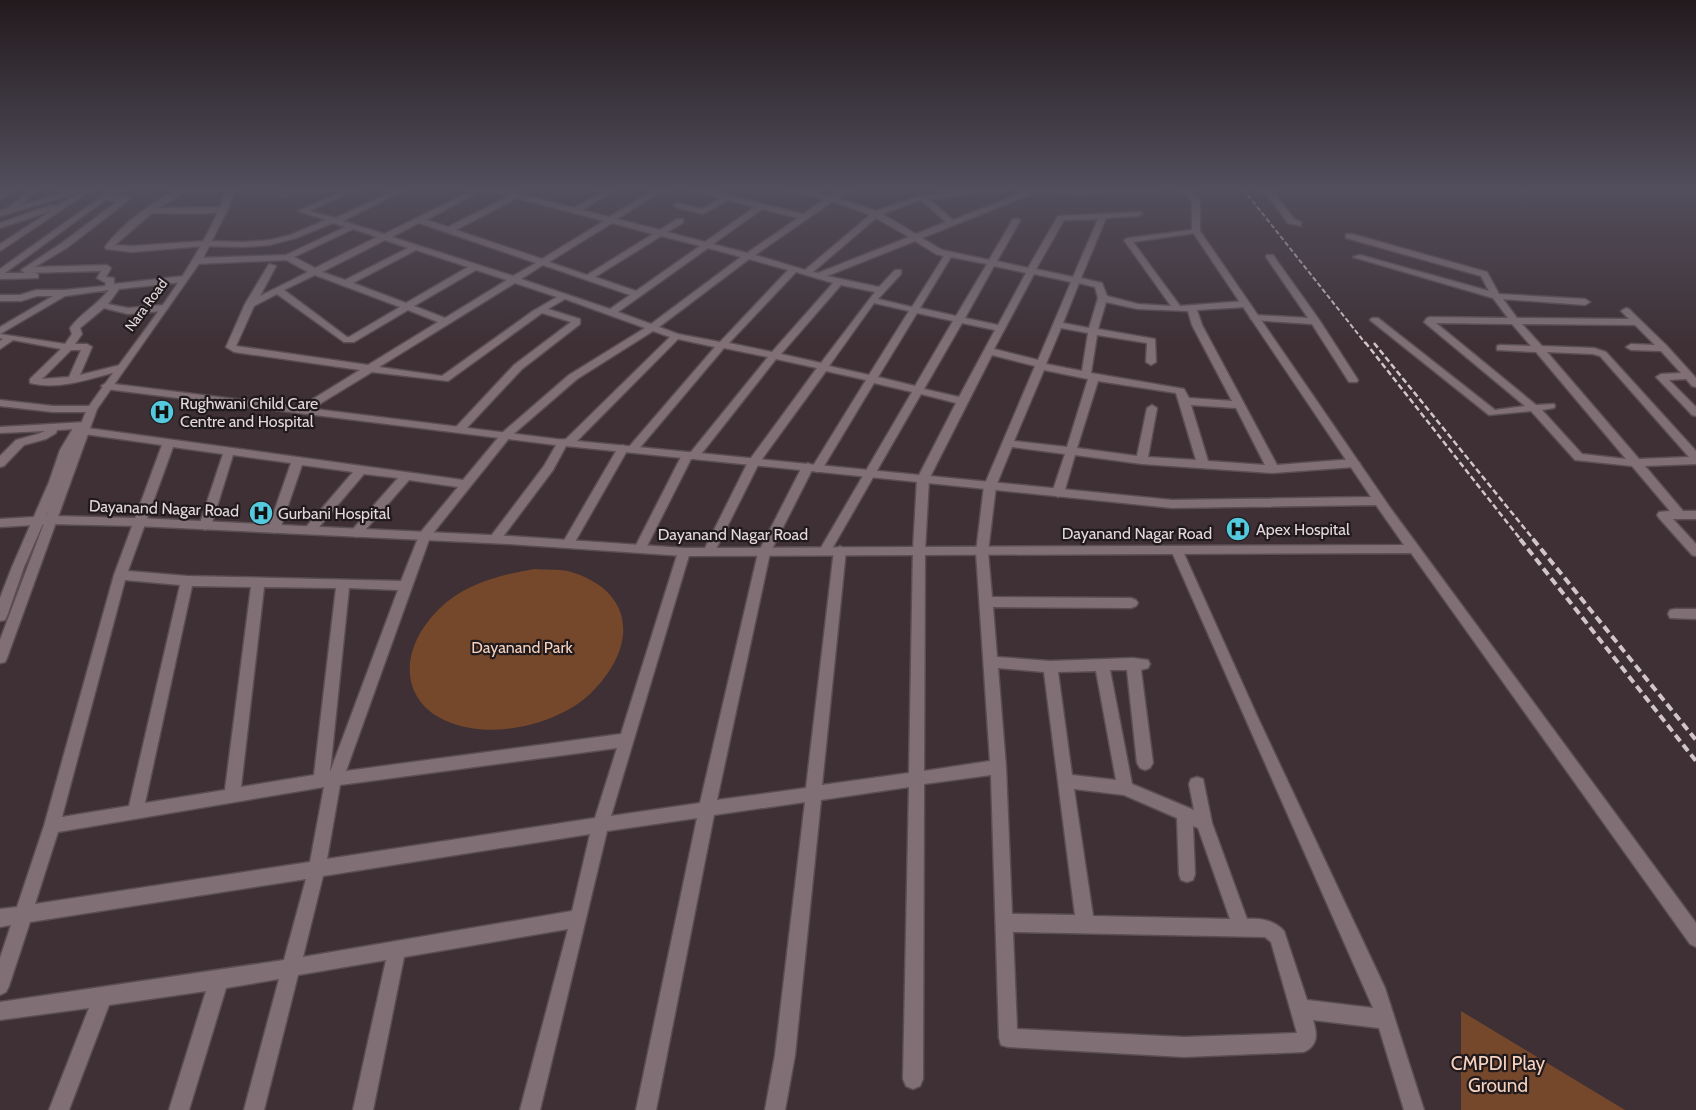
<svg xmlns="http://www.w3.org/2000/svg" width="1696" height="1110" viewBox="0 0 1696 1110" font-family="Cabin,sans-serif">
<rect width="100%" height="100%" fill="#3e3035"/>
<!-- green -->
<g fill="#75472b">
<path d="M 534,569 C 545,570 558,569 568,571 C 638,591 637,649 590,694 C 561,721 509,735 470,728 C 401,716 392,655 439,609 C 464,584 500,575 534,569 Z"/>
<polygon points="1461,1011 1625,1110 1461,1110"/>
</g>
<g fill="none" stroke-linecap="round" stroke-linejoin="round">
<!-- minor casing -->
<g stroke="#5a4e52" stroke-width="3">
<g id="minor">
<polygon points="7,189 15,189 0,199 0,193"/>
<path d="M 30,189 L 38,189 L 20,206 L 75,189 L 93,189 L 0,251 L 0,244 L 51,211 L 0,228 L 0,223 L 51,205 L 57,206 L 78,193 L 0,216 L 0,211 C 12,208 20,197 30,189 Z"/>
<path d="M 112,189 L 120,189 L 111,196 L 126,197 L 130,199 L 68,247 L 35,267 L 107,265 L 111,268 L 106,277 L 114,278 L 114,284 L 184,276 L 188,279 L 184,282 L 119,289 L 108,304 L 128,308 L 163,305 L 168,308 L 163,311 L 128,314 L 104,308 L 80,328 L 82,334 L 75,344 L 87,344 L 92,347 L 80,375 L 120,365 L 125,368 L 124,370 C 94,377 61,391 30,383 L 30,379 L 61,349 L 13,340 L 0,349 L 0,341 L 3,339 L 0,338 L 0,334 L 65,344 L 72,334 L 70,328 C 80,314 97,305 109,290 L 65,296 L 0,334 L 0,327 L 53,296 L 37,296 L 21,301 L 0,301 L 0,295 L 20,295 L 36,290 L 64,290 L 105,286 L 106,283 L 97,278 L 101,271 L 25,273 L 21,270 L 62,243 L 118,201 L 105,200 L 5,273 L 35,273 L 38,274 L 38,278 L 0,279 L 0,269 ZM 71,350 L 81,350 L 69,377 L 42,379 Z"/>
<path d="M 184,189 L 235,189 L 231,191 L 185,193 L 158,208 L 224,207 L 228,209 C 217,216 167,213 152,213 L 115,245 L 132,246 L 206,241 L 243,242 L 270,240 L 290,235 L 326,220 L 298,211 L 347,189 L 357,189 L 309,211 L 335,218 L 398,189 L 407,189 L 343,221 L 384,234 L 476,189 L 485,189 L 426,220 L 448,227 L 509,196 L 489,191 L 488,189 L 500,189 L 574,208 L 607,189 L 616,189 L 582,210 L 609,217 L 656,189 L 665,189 L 617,219 L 660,230 L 677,219 L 683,219 L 683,223 L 667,232 L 705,242 L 755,207 L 728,200 L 703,214 L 675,207 L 674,205 L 678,203 L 702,209 L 720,198 L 692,191 L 691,189 L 703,189 L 803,214 L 825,199 L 786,191 L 785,189 L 798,189 L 830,196 L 840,189 L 849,189 L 837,198 L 876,211 L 920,196 L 982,189 L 1004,189 L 1000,191 L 929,199 L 953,220 L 1032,189 L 1077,191 L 1157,189 L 1153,191 L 1077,195 L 1037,192 L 922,238 L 942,250 L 989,260 L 1013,219 L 1019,219 L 1020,221 L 997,261 L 1028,268 L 1058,216 L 1141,212 L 1142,214 L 1138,216 L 1106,218 L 1081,278 L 1102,283 L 1107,296 L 1138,304 L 1171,306 L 1124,240 L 1128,238 L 1199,229 L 1199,233 L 1196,233 L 1133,242 L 1180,306 L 1245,301 L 1250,304 L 1245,307 L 1197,310 L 1202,325 L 1277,465 L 1354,459 L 1360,463 L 1354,467 L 1273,473 L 1142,464 L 1075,455 L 1064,493 L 1058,497 L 1052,493 L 1065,454 L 1012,447 L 996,486 L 988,552 L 992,597 L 1131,598 L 1136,600 L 1138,603 L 1136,606 L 1131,608 L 993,607 L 997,657 L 1050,661 L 1133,658 L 1148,660 L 1150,664 L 1148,668 L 1141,670 L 1153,763 L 1150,768 L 1145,770 L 1140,768 L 1137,763 L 1127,670 L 1110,670 L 1132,784 L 1194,810 L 1189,784 L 1191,779 L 1197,777 L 1203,779 L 1212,823 L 1247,919 C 1261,918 1274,920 1284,931 L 1307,1000 L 1373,1008 L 1171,550 L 1173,547 L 1181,547 L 1258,718 L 1385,988 L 1424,1110 L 1404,1110 L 1379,1028 L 1313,1020 C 1317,1033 1319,1045 1304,1052 L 1184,1057 L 1008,1047 L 1001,1045 L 999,1038 L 991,775 L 924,784 L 923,1079 L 920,1086 L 913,1089 L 906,1086 L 903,1079 L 909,787 L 821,800 L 795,1055 L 785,1110 L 765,1110 L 775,1055 L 805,802 L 714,815 L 656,1110 L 636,1110 L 697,818 L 607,831 L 540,1110 L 520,1110 L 568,929 L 404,957 L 373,1110 L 353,1110 L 386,960 L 298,975 L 264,1110 L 244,1110 L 279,979 L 226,988 L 189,1110 L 169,1110 L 206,991 L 109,1005 L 69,1110 L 49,1110 L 89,1008 L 0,1020 L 0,1002 L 284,960 L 306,879 L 30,922 L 9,986 L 6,992 L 0,995 L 0,958 L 11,925 L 0,927 L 0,909 L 17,907 L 44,826 L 114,575 L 162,445 L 84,434 L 74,429 L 57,430 L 56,433 L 46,439 L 24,445 L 4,466 L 0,467 L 0,456 L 16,440 L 38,434 L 45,431 L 0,433 L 0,427 L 86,422 L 91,425 L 87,428 L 463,480 L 502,433 L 569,375 L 645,328 L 565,299 L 548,309 L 580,319 L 580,324 L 522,369 L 464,431 L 456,431 L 455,429 L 456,427 L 514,365 L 571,322 L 542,313 L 448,381 L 372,372 L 308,411 L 300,411 L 299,409 L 300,407 L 360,370 L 234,352 L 226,347 L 245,304 L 269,264 L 276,266 L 260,296 L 308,272 L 286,260 L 196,264 L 192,261 L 196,258 L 286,255 L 345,227 L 333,223 L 296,238 L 270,245 L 243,247 L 203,246 L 132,252 L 106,249 L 105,247 C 121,225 158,196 184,189 ZM 517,198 L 604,221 L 542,259 L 456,230 ZM 921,200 L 946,222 L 916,234 L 882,214 ZM 833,201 L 870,215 L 805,270 L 755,255 ZM 762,209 L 798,218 L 747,253 L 713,244 ZM 876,218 L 909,237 L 818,273 L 813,272 ZM 1098,219 L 1073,277 L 1036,269 L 1064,220 ZM 419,223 L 536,263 L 513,276 L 392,237 ZM 612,223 L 653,234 L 587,275 L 549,262 ZM 353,229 L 377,237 L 315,268 L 294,257 ZM 661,236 L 700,246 L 636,291 L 595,277 ZM 385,240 L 408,248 L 345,280 L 322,272 ZM 915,241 L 936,254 L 944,256 L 912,307 L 878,299 L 901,274 L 901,270 L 895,270 L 879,287 L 827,276 ZM 708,248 L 741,257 L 651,324 L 618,312 ZM 416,250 L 468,267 L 406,303 L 353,283 ZM 951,257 L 987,264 L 956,316 L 920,308 ZM 749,259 L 788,270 L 720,342 L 678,334 L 659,327 ZM 543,265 L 630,295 L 610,309 L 521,279 ZM 994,266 L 1026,273 L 998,325 L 965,318 ZM 476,270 L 507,280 L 445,318 L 414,306 ZM 796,272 L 833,283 L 772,352 L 729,343 ZM 1034,274 L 1071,282 L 1038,360 L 994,349 ZM 315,275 L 400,307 L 349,337 L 347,337 L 284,290 ZM 515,283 L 557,297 L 533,311 L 442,376 L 379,367 ZM 1079,283 L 1095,287 L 1098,298 L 1089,328 L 1063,323 ZM 841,285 L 875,292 L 821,363 L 781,354 ZM 277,294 L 344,342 L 354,342 L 408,310 L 438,322 L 368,365 L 236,346 L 254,306 ZM 1106,302 L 1138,309 L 1188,311 L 1192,325 L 1232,401 L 1189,398 L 1184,389 L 1091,373 L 1097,335 L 1147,343 L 1146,362 L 1151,365 L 1156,362 L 1155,339 L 1098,329 ZM 874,303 L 909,311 L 869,375 L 829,366 ZM 917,313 L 953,321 L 915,386 L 878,377 ZM 962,323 L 995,330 L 959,397 L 924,389 ZM 1061,328 L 1088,333 L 1082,371 L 1046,364 ZM 653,331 L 670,337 L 566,439 L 559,440 L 544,466 L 491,536 L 489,539 L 491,542 L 499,542 L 553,470 L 566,446 L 573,445 L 678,339 L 715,347 L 628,448 L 623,445 L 619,446 L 562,544 L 564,547 L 572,547 L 628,449 L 633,452 L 637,451 L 724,348 L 768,357 L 691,452 L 683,453 L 634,549 L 636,552 L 644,552 L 691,459 L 698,458 L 776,359 L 817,368 L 748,462 L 703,552 L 705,555 L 713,555 L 759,463 L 826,371 L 866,380 L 813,466 L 808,463 L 802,467 L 758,553 L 700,803 L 611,816 L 690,552 L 684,548 L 678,552 L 621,734 L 346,771 L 430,537 L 510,437 L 577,379 ZM 992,355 L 1035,366 L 984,486 L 976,552 L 990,761 L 924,771 L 925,550 L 929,479 ZM 1044,370 L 1088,379 L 1067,447 L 1014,441 ZM 1098,381 L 1176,393 L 1196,460 L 1148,457 L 1157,408 L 1152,405 L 1147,408 L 1137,456 L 1077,448 ZM 874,383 L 912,392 L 819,551 L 821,554 L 829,554 L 921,394 L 956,403 L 917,479 L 913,550 L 909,773 L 822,785 L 846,550 L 840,546 L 834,550 L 806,788 L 717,800 L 770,553 L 812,470 L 817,472 L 821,471 ZM 1191,405 L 1236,408 L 1265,465 L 1208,461 ZM 173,447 L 223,454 L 199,526 L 205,530 L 211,526 L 233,455 L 291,463 L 268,529 L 274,533 L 280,529 L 302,465 L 353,472 L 306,527 L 304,530 L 306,533 L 314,533 L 364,474 L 398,478 L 352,530 L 350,533 L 356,537 L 360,536 L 409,480 L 458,487 L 420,533 L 401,581 L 187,576 L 128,571 ZM 125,580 L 180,585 L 129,806 L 62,817 ZM 192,586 L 251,587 L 225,790 L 145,803 ZM 264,587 L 336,588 L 314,775 L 241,787 ZM 349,588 L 398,590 L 330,772 ZM 998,668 L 1044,672 L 1075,915 L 1012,914 L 1006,767 ZM 1096,671 L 1116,780 L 1072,775 L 1058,672 ZM 617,748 L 595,818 L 327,859 L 340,785 ZM 324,787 L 310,862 L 35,904 L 58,832 ZM 1074,789 L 1124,795 L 1177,818 L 1179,874 L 1181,880 L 1187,882 L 1193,880 L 1195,874 L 1193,826 L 1198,828 L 1230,919 L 1093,916 ZM 590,834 L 572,911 L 303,957 L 323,876 ZM 1013,932 L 1265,937 L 1271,942 L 1297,1033 L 1184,1037 L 1017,1029 Z"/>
<polygon points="294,189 304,189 283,197 279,195"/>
<polygon points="309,189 331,189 321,193"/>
<polygon points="1263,189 1271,189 1294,219 1301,222 1301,226 1288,223"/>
<path d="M 1346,234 L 1352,234 L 1487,272 L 1499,294 L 1585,299 L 1590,302 L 1585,305 L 1503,299 L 1517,318 L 1629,319 L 1621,311 L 1626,308 L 1629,309 L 1667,346 L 1696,378 L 1696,387 L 1692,386 L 1686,379 L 1669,380 L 1696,407 L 1696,416 L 1692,415 L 1656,377 L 1661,374 L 1681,373 L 1661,351 L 1631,350 L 1626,347 L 1631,344 L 1655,345 L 1635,325 L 1522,324 L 1542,346 L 1594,348 L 1606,352 L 1696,451 L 1696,464 L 1645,466 L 1683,511 L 1696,511 L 1696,519 L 1673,519 L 1696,544 L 1696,556 L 1692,555 L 1659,518 L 1657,515 L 1659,512 L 1670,511 L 1632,466 L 1575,460 L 1531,411 L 1489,415 L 1370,320 L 1372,318 L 1378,318 L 1495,410 L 1525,406 L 1424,322 L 1427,318 L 1430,317 L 1508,318 L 1493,298 L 1353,257 L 1360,255 L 1489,291 L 1481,276 L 1346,238 ZM 1436,323 L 1512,324 L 1531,346 L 1500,345 L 1497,346 L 1497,350 L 1536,352 L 1626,459 L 1582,454 L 1542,410 L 1554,408 L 1555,406 L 1554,404 L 1536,405 ZM 1547,352 L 1593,354 L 1600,356 L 1689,457 L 1639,459 Z"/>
<polygon points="1267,255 1273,255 1320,321 1358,380 1357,382 1349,382 1312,324 1252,320 1250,318 1255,315 1308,318 1266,257"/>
<polygon points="0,400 53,406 92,406 97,409 92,412 53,412 0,406"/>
<polygon points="1675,609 1696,609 1696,619 1670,618 1668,614 1670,610"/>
</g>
</g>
<!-- tertiary casing -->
<g stroke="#5a4e52" stroke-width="3">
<polygon id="tertiary" points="1182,189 1190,189 1200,201 1200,231 1391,509 1696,923 1696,947 1690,944 1411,553 684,556 509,544 138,526 51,524 0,527 0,519 51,516 138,518 509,536 684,548 1404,545 1376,505 1172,508 556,445 106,389 101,386 106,383 556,439 1172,500 1371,497 1192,231 1192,201"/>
</g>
<!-- secondary casing -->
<g stroke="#5a4e52" stroke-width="3">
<path id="secondary" d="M 227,189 L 235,189 L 228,209 L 203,258 L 97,409 L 7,658 L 5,662 L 0,663 L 0,640 L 49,510 L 24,567 L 7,616 L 5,620 L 0,621 L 0,598 L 12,567 L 49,482 L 60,450 L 75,425 L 81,424 L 87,409 C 135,340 199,268 227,189 Z"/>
</g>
<!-- minor -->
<use href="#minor" fill="#807076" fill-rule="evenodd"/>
<!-- tertiary -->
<use href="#tertiary" fill="#807076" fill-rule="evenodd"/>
<!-- secondary -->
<use href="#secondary" fill="#807076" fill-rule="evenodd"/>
<!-- rail-far2 -->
<polyline stroke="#d0c5c9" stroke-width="2" stroke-dasharray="5 2.5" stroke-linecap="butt" points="1243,189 1366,344"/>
<!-- rail-far1 -->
<g stroke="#d0c5c9" stroke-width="2.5" stroke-dasharray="6 3" stroke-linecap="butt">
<polyline points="1365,342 1521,540"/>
<polyline points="1374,343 1534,540"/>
</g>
<!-- rail -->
<g stroke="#d0c5c9" stroke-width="4" stroke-dasharray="8 4.5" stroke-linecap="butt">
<polyline points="1520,539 1696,761"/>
<polyline points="1533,539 1696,740"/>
</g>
</g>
<!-- sky -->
<linearGradient id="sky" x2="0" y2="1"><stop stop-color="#221a1d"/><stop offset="0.55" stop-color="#524e5c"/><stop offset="1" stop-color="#524e5c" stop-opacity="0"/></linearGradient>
<rect width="1696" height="344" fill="url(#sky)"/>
<!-- icons -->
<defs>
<g id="hospital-disc" transform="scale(1.25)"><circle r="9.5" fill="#54cade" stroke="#211a1d"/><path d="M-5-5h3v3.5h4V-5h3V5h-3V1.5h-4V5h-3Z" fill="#111"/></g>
</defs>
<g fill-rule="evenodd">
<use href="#hospital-disc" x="162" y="412"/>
<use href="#hospital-disc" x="261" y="513"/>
<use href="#hospital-disc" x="1238" y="529"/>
</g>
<g text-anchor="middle" stroke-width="4.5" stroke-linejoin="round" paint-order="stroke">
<!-- far-street labels -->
<g font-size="14" fill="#e2d8dc" stroke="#211a1d">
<text transform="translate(146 305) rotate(-54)" y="5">Nara Road</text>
</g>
<!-- poi labels -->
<g font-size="16" fill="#e2d8dc" stroke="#211a1d" text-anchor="start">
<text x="180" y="409">Rughwani Child Care<tspan x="180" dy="18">Centre and Hospital</tspan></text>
<text x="278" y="519">Gurbani Hospital</text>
<text x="1256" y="535">Apex Hospital</text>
</g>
<!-- street labels -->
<g font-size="16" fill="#e2d8dc" stroke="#211a1d">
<text transform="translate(164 508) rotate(2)" y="6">Dayanand Nagar Road</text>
<text x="1137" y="539">Dayanand Nagar Road</text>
<text x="733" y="540">Dayanand Nagar Road</text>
</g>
<!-- park labels -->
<g font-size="16" fill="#f6d2be" stroke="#211a1d">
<text x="522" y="653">Dayanand Park</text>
</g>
<!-- near-park labels -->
<g font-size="19" fill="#f6d2be" stroke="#211a1d">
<text x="1498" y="1070">CMPDI Play<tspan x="1498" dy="22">Ground</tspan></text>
</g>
</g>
</svg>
